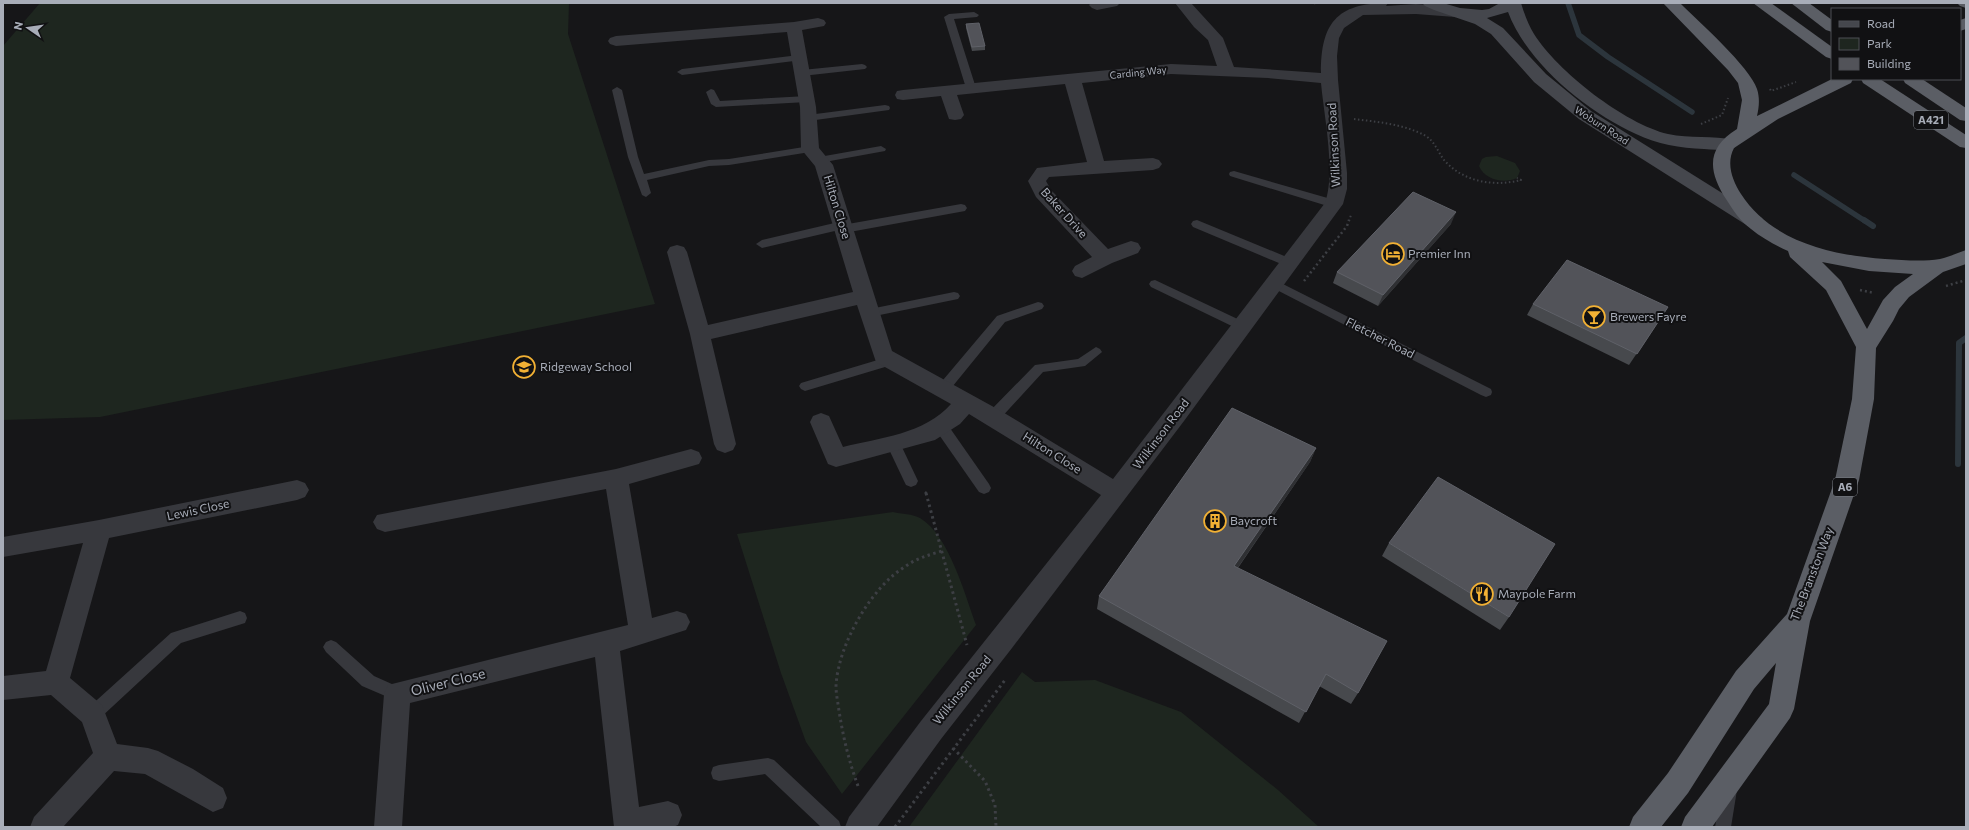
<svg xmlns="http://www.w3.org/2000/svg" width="1969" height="830" viewBox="0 0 1969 830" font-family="Commissioner,sans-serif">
<rect width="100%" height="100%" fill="#161618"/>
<!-- green -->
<g fill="#1e261f">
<polygon points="40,3 569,3 568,34 655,304 100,417 3,420 3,46"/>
<path d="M 1497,156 L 1515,163 L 1520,171 L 1517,178 C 1504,184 1485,180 1479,166 L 1482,159 L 1486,157 Z"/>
<path d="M 893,512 C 901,514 913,514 920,518 C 949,535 965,595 976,625 L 842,794 L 806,742 L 781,673 L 737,534 Z"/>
<polygon points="1022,672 1035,682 1095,680 1181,712 1278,790 1319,827 909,827"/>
</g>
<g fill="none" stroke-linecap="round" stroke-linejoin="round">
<!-- stream-far1 -->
<g stroke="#2c353c" stroke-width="5.5">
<polyline points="1568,3 1579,35 1608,57 1692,112"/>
<polyline points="1794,175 1865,221"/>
</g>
<!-- stream -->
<g stroke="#2c353c" stroke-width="6">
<polyline points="1864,220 1873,226"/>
<polyline points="1958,464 1959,343 1966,338"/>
</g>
<!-- path-far2 -->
<g stroke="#3d3f44" stroke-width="2" stroke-dasharray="1.5 2.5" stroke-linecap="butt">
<polyline points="1314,3 1317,4"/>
<polyline points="1770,89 1771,91 1796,82"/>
<path d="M 1354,119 C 1378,122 1404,124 1426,136 C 1435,142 1438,152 1444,160 C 1463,182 1494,187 1521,180 L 1517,178"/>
<polyline points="1701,124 1722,115 1728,98"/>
<polyline points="1349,221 1351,215"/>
</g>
<!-- path-far1 -->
<g stroke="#3d3f44" stroke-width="2.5" stroke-dasharray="2 3" stroke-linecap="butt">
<polyline points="1304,281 1347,226 1349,220"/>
<polyline points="1946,286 1966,280"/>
<polyline points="1860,290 1874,293"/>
<polyline points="925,492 927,494"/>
</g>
<!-- path -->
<g stroke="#3d3f44" stroke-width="3" stroke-dasharray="2.5 3.5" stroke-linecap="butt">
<polyline points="926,493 967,645"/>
<polyline points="953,748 985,781 995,805 996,827"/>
<path d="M 858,786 C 848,759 842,732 838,704 C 837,698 836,692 836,686 C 838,645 871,587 906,566 C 917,558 929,555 942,551"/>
<polyline points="895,827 1005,680"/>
</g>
<!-- service -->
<g fill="#37383d" fill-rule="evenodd">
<polygon points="974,12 979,15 977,17 954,19 976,88 971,91 966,88 944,17 949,14"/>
<polygon points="799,55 804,58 802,60 682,75 677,72 682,69"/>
<polygon points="862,64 865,65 867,67 865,69 802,76 797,73 802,70"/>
<polygon points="617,87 622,90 638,157 644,174 709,160 729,159 810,146 815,149 810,152 729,165 709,166 647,180 651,193 646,197 642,195 628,157 612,90"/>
<polygon points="711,89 714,90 720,101 807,96 812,99 807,102 716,107 711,104 706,92"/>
<polygon points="885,105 889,106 890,108 889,110 808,121 803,118 808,115"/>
<polygon points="881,146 886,149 885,151 819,163 814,160 819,157"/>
<polygon points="1234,171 1338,201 1339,204 1334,208 1230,176 1229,174 1230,172"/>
<polygon points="961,204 965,205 967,208 965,211 844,233 839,230 762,248 756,244 762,240 843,221 848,224"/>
<polygon points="1197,220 1294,260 1296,263 1290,267 1286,266 1193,227 1191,224 1193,221"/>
<polygon points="1155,280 1246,323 1248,326 1246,329 1238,329 1151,287 1149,284 1151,281"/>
<polygon points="1275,280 1491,389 1492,392 1491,395 1486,397 1481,395 1271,287 1269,284 1271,281"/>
<polygon points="954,292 958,293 960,296 958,299 870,317 866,316 864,313 866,310 870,309"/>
<polygon points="1038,302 1042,303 1044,306 1042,309 1005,322 948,392 943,394 938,392 937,389 938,386 997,316"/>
<polygon points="1096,347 1100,349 1102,352 1085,366 1043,372 998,421 993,422 988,421 986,417 988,413 1035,365 1078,359"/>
<polygon points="891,356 895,358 897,361 895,364 805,391 801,389 799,386 801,383"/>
<polygon points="940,420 945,421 989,484 991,488 989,492 984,494 979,492 935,429 933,425 935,421"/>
<polygon points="893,438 898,439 900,443 918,481 916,485 911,487 906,485 904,481 886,443 888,439"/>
<polygon points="240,611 245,613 247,618 245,623 181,643 99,719 93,722 87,719 85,714 87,709 171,633"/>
<polygon points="331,640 336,642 374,676 403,689 405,694 403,699 397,701 362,686 326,652 323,647 326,642"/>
<polygon points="768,758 774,760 839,821 841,827 821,827 765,774 719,781 713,779 711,773 713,767 719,765"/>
<polygon points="1729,782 1735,784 1737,790 1731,827 1715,827 1723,784"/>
</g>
<!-- minor -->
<g fill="#37383d" fill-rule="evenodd">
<polygon points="1091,3 1120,3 1117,6 1097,10 1092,8 1089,5"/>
<path d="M 1175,3 L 1191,3 L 1223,38 L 1234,67 L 1321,73 C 1321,24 1336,3 1388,3 L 1386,6 L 1416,4 L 1455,7 L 1460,9 L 1463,12 L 1460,15 L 1455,17 L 1416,14 L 1363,15 L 1344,28 L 1339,38 L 1337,56 L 1338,80 L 1347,173 L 1347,189 L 1343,204 L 1184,421 L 1012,648 L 941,739 L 877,827 L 845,827 L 849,817 L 921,721 L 1101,495 L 969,414 L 960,424 L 935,440 L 836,467 L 828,464 L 810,422 L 813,416 L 821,413 L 829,416 L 843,447 C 879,438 925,434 951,404 L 876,362 L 857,305 L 711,339 L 736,444 L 733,450 L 725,453 L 717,450 L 714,444 L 690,334 L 667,252 L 670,247 L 677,245 L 684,247 L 687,252 L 708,325 L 853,292 L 815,166 L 801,149 L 800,107 L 787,32 L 616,46 L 610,44 L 608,41 L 610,38 L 616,36 L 794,22 L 818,18 L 824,20 L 826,23 L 824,26 L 802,30 L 816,107 L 819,148 L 833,165 L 892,351 L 1001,411 L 1113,479 L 1325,203 C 1336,171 1324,117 1321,83 L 1268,78 L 1171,74 L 1082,83 L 1104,161 L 1153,158 L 1159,160 L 1162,164 L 1159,168 L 1153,170 L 1049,177 L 1046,181 L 1051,190 L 1108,249 L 1131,241 L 1138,243 L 1141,248 L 1138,253 L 1112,263 L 1082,278 L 1075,276 L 1072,271 L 1075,266 L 1092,257 L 1036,197 L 1028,181 L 1037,168 L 1087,162 L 1065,84 L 957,95 L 964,115 L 961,119 L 955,120 L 949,119 L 941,96 L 903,100 L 897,99 L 895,95 L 897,91 L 903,90 L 1171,64 L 1217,66 L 1208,40 L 1194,27 Z"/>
<polygon points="691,449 699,452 702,458 699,464 629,484 652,618 677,611 686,614 690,622 686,630 620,651 639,807 668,801 678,805 682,815 678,825 673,827 614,827 595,657 410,703 402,827 374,827 384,694 388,685 628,625 606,489 385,532 377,529 373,522 377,515 616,469"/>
<polygon points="297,480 305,483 309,490 305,497 297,500 109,538 70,678 102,705 117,744 148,748 158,751 193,769 223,788 227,798 223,808 213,812 145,774 114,771 63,827 30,827 34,817 93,753 82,722 51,695 3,700 3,676 46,671 83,543 3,557 3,537 99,520"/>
</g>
<!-- secondary -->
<path fill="#45474d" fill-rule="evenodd" d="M 1422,3 L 1443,3 L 1460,8 L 1482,10 L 1489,9 L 1500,3 L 1521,3 C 1524,13 1528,24 1534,34 C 1557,71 1625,124 1668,134 C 1690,139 1713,135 1734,140 L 1737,144 L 1734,148 C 1724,150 1714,150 1704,149 C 1680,148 1657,144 1636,134 C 1587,112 1527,63 1508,12 L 1487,18 L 1503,28 L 1546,74 L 1591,111 L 1762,218 L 1764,222 L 1762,226 L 1755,228 L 1748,226 L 1579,119 L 1534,82 L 1491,34 L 1475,24 L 1434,10 L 1425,6 Z"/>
<!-- trunk -->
<g fill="#5b5e65" fill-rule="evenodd">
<path d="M 1663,3 L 1680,3 C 1698,21 1750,67 1757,89 C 1760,98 1759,108 1757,116 L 1832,79 L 1853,79 L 1851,83 L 1778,119 L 1734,148 C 1726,163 1732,180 1741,194 C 1772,242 1832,255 1885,259 C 1903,260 1922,262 1940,259 C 1949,257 1957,253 1966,250 L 1966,264 L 1943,272 L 1909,297 L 1899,309 L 1893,321 L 1876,348 L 1874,399 L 1859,480 L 1810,621 L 1794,709 L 1790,718 L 1712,827 L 1681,827 L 1685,817 L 1769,704 L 1776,663 L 1754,689 L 1688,793 L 1661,827 L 1629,827 L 1633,817 L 1668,773 L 1736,671 L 1787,614 L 1835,480 L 1852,399 L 1856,347 L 1826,290 L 1790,257 L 1788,251 C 1775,245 1762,238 1751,229 C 1740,221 1733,210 1726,199 C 1708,171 1706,148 1737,129 L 1742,100 L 1738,83 L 1728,70 ZM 1822,262 L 1869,271 L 1913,274 L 1895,287 L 1883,300 L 1867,329 L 1841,281 Z"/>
<polygon points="1753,3 1771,3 1832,47 1832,59 1826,57"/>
<polygon points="1791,3 1809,3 1832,20 1832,32 1826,30"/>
<polygon points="1957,3 1966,3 1966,8 1960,6"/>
<polygon points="1966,18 1966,29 1960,31 1960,20"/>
<polygon points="1861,79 1880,79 1966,135 1966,148 1960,147 1863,83"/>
<polygon points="1903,79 1922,79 1966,108 1966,121 1960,120 1905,83"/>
</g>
</g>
<!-- wall -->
<g fill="#47494d">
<polygon points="966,24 985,46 985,50 972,51 966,28"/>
<polygon points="1451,224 1378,306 1333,283 1337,272"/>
<polygon points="1533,304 1668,307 1629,365 1527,315"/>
<polygon points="1316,448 1310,462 1238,568 1358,693 1351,704 1319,686 1299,723 1097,609 1099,596"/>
<polygon points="1389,543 1509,617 1500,630 1382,556"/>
</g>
<!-- shaded-wall -->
<g fill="#2f3033">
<polygon points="1456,212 1451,224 1378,306 1383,295"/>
<polygon points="1316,448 1310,462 1230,579 1234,566"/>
</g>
<!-- building -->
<g fill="#525359" stroke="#5f6168">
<polygon points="979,23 985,46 972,47 966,24"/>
<polygon points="1413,192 1456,212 1383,295 1337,272"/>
<polygon points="1567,260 1668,307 1637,354 1533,304"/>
<polygon points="1232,408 1316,448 1234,566 1387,641 1358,693 1326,674 1306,712 1099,596"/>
<polygon points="1438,477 1555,544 1509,617 1389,543"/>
</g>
<!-- icons -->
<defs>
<g id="hotel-ring" transform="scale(1.15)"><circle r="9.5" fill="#111113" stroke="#f2b134" stroke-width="1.5"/><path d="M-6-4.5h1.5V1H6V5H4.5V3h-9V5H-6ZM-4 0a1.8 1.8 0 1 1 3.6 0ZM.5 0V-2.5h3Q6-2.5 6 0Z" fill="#f2b134"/></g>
<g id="bar-ring" transform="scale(1.15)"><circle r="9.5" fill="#111113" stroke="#f2b134" stroke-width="1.5"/><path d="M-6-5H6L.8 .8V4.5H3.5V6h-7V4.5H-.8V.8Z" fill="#f2b134"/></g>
<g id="school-ring" transform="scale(1.15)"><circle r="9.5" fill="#111113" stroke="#f2b134" stroke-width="1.5"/><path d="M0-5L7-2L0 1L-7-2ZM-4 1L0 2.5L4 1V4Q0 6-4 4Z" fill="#f2b134"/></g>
<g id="building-ring" transform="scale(1.15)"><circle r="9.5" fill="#111113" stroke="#f2b134" stroke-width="1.5"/><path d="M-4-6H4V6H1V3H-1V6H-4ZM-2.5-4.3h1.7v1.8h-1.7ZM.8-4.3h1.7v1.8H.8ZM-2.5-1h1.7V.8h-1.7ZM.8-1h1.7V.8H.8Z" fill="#f2b134"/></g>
<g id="restaurant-ring" transform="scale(1.15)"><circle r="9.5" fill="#111113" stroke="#f2b134" stroke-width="1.5"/><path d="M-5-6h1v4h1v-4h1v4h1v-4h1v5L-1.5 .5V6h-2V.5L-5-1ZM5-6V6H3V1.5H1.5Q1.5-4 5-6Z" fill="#f2b134"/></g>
</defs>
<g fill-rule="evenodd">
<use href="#hotel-ring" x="1393" y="254"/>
<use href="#bar-ring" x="1594" y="317"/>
<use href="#school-ring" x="524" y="367"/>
<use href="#building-ring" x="1215" y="521"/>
<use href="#restaurant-ring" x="1482" y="594"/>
</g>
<g text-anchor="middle" stroke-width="4" stroke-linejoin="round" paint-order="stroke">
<!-- far-street labels -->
<g font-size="10" fill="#a8adb8" stroke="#111113">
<text transform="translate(1138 72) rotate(-6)" y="4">Carding Way</text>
<text transform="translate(1602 125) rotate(33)" y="4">Woburn Road</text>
</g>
<!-- shield labels -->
<g fill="#111113" stroke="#7b7e86" stroke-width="1">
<rect x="1914" y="111" width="34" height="18" rx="3"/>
<rect x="1833" y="478" width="24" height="18" rx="3"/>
</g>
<g font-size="11" font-weight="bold" fill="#a8adb8">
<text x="1931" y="124">A421</text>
<text x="1845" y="491">A6</text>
</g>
<!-- street labels -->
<g font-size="12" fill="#a8adb8" stroke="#111113">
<text transform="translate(1334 145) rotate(-93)" y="4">Wilkinson Road</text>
<text transform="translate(837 207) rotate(73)" y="4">Hilton Close</text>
<text transform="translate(1064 213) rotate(48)" y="4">Baker Drive</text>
<text transform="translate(1380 338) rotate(27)" y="4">Fletcher Road</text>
<text transform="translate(1161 434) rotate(-53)" y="4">Wilkinson Road</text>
<text transform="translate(1052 453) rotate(32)" y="4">Hilton Close</text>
<text transform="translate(198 510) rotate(-12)" y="4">Lewis Close</text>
<text transform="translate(1812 574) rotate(-69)" y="4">The Branston Way</text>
<text transform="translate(962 690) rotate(-51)" y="4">Wilkinson Road</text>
</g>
<!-- poi labels -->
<g font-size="12" fill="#a8adb8" stroke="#111113" text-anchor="start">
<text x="1408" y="258">Premier Inn</text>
<text x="1610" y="321">Brewers Fayre</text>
<text x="540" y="371">Ridgeway School</text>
<text x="1230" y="525">Baycroft</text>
<text x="1498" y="598">Maypole Farm</text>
</g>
<!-- near-street labels -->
<g font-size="14" fill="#a8adb8" stroke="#111113">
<text transform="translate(448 682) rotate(-14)" y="5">Oliver Close</text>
</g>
</g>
<!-- border -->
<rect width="1969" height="830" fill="none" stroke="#a8adb8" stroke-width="8"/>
<!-- legend -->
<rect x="1831" y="8" width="130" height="72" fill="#111113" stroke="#4d4f55"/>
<rect x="1839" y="21" width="20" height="6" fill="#45474d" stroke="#4d4f55"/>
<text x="1867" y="28" font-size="12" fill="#a8adb8">Road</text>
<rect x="1839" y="38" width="20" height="12" fill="#1e261f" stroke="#4d4f55"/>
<text x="1867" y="48" font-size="12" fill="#a8adb8">Park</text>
<rect x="1839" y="58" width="20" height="12" fill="#525359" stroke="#4d4f55"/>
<text x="1867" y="68" font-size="12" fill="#a8adb8">Building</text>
<!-- north arrow -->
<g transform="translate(28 28) rotate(283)" stroke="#111113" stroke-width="3" paint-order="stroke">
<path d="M0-3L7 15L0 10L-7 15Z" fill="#a8adb8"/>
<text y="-6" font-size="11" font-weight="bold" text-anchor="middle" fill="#a8adb8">N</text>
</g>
</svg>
